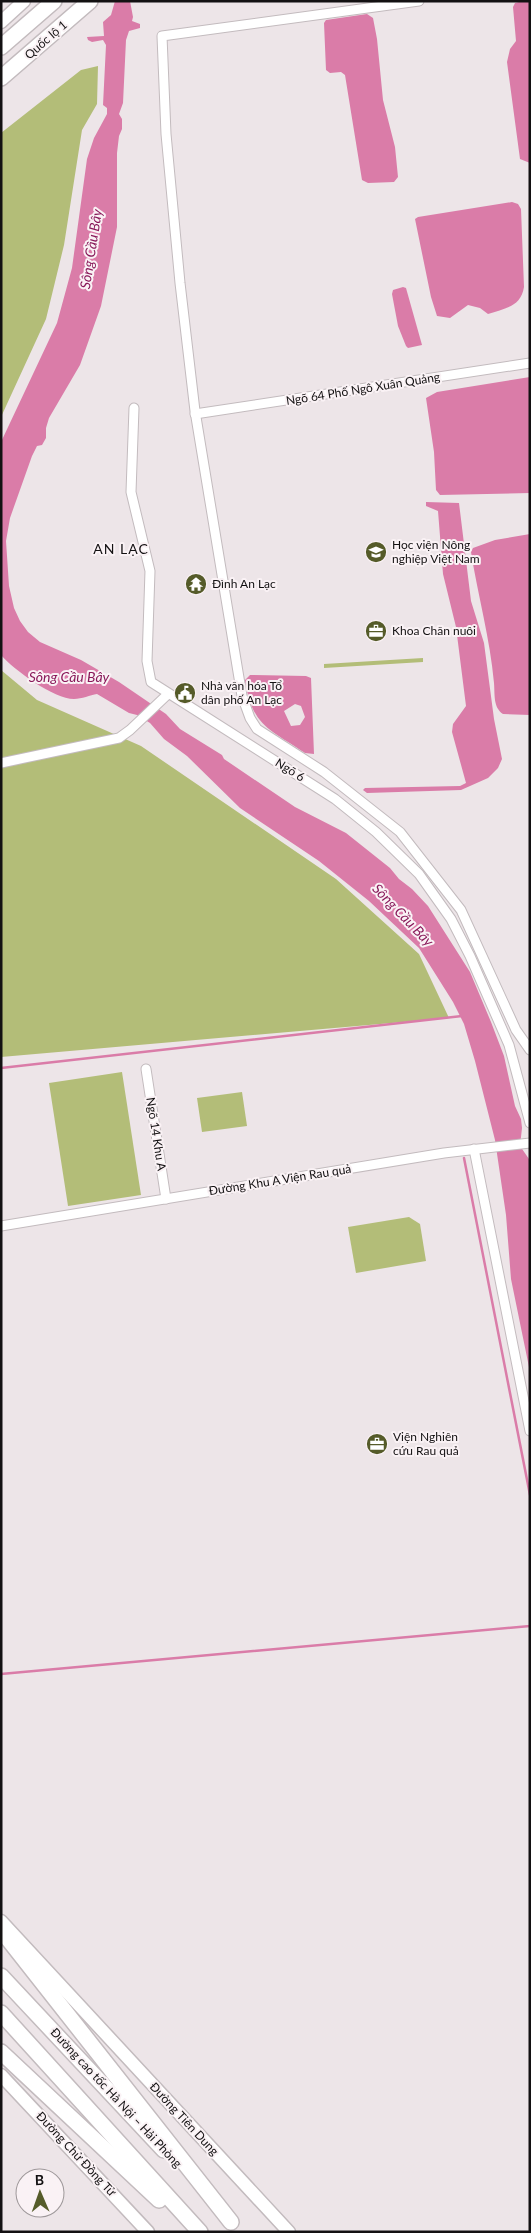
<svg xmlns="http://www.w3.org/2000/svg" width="531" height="2233" viewBox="0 0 531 2233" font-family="Lato,sans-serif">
<rect width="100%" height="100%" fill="#ede5e8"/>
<!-- green -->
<g fill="#b3bd78">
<polygon points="98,66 97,104 82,130 64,245 46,319 1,417 1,133 81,70"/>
<polygon points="423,658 423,662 324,668 324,664"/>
<polygon points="1,670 37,700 141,746 336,879 419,954 449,1018 1,1057"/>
<polygon points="122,1072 141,1195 68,1206 49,1083"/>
<polygon points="242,1092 247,1126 202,1132 197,1098"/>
<polygon points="409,1217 420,1224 426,1261 356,1273 348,1227"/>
</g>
<!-- water -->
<g fill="#da7ca8" fill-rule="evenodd">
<path d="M 115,1 L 130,1 L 133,17 L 132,21 L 140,24 L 140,28 L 129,31 L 126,40 L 123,103 L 119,114 L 122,119 L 122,129 L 119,136 L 117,153 L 117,227 L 101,306 L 80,365 L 49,418 L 46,428 L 46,438 L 42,445 L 37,446 L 32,456 L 10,518 L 6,541 L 9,586 L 14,608 L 20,621 L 28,632 L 40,642 L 81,660 L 119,682 L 166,714 L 180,729 L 222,755 L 224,759 L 295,807 L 346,833 L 390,868 L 399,879 L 412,889 L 428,906 L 470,972 L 491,1022 L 504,1056 L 515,1106 L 521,1119 L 522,1128 L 520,1146 L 529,1159 L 530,1372 L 511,1279 L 506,1215 L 495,1140 L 475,1061 L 464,1024 L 453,1002 L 419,948 L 369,901 L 319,861 L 240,808 L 187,756 L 164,739 L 150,723 L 137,715 L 129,713 L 97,694 C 90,695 82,699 74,699 C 54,699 14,670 1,655 L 1,442 L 57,323 L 72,268 L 87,159 L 94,138 L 107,114 L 107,108 L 103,105 L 106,45 L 103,40 L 92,42 L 88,40 L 87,37 L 104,36 L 103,22 L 111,15 Z"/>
<polygon points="523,1 530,1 530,163 520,159 507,62 510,49 516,41 513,7 515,3"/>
<polygon points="367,14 373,18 377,39 383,100 395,147 398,177 394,182 368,183 362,180 345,75 341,72 330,73 326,70 324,23 326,20"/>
<path d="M 512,202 L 518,204 L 521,209 L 524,287 C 521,307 505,308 488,314 L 480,308 L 468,305 L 450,318 L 437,316 L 431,297 L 415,219 L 418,217 Z"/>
<polygon points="403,287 406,288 422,345 408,348 406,346 398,326 392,294 393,290"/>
<polygon points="530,377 530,493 440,495 436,490 434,452 426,398 437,392"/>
<polygon points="426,502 459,503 471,601 484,643 494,719 502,759 498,768 488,778 461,790 367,793 363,790 365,788 460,786 466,783 452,732 453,724 466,706 456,627 443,574 438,511 426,506"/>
<path d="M 530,534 L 530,715 L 503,714 C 493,707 495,695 494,683 C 490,638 478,596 471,552 L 473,548 L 495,540 Z"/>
<path d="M 250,675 L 306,676 L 311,678 L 314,754 L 305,753 C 269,729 252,726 245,680 ZM 295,704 L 301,706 L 305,717 L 300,725 L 291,726 L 284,711 Z"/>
</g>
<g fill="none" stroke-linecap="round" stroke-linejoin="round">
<!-- stream -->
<g stroke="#da7ca8" stroke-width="2.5">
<polyline points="1,1068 462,1016"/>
<polyline points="464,1158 530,1495"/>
<polyline points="1,1674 530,1626"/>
</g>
<!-- minor casing -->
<g stroke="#c3bbbe" stroke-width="11">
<g id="minor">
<polyline points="419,1 162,36 166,134 180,283 195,411 242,696 250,718 257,729 324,772 400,832 461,910 516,1030 530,1050"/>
<polyline points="134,408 131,492 150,571 147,661 151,682 335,799 376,832 419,874 451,919 470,956 509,1045 530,1123"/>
<polyline points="195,414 530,363"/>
<polyline points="1,763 119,738 130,730 168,694"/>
<polyline points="146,1069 166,1199"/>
<polyline points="474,1149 530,1431"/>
<polyline points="1,1226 444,1153 530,1143"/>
</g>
</g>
<!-- secondary casing -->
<g stroke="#c3bbbe" stroke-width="15">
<g id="secondary">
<polyline points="1,22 24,1"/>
<polyline points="1,1921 289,2232"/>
<polyline points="1,2075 148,2232"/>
</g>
</g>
<!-- motorway casing -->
<g stroke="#c3bbbe" stroke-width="18">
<g id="motorway">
<polyline points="1,47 54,1"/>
<polyline points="1,78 90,1"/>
<polyline points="1,1930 231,2222"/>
<polyline points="1,1976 164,2150"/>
<polyline points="1,2013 200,2232"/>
<polyline points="1,2052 159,2200"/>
</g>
</g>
<!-- minor -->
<use href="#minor" stroke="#fff" stroke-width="9"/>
<!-- secondary -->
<use href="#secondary" stroke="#fff" stroke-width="12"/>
<!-- motorway -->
<use href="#motorway" stroke="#fff" stroke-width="15"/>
</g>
<!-- icons -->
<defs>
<g id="university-disc" transform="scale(1.125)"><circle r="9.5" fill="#555b29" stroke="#faf2f5"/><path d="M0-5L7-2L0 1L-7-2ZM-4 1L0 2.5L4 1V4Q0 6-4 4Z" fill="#fff"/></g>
<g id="temple-disc" transform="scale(1.125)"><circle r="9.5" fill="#555b29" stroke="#faf2f5"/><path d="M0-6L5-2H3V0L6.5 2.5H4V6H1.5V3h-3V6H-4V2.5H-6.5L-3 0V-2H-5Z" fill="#fff"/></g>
<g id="office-disc" transform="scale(1.125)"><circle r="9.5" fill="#555b29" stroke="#faf2f5"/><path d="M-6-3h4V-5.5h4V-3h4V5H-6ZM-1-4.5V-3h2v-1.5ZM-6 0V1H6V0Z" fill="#fff"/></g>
<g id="civic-disc" transform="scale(1.125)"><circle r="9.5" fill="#555b29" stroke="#faf2f5"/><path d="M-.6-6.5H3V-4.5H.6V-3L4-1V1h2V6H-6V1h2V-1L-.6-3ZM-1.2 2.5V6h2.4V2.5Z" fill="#fff"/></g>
</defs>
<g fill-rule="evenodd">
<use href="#university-disc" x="376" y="552"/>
<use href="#temple-disc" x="196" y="584"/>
<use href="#office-disc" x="376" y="631"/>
<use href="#civic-disc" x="185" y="693"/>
<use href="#office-disc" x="377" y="1444"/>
</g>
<g text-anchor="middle" stroke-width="4" stroke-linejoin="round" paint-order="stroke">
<!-- street labels -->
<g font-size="12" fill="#131112" stroke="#faf2f5">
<text transform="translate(46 40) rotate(-41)" y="4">Quốc lộ 1</text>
<text transform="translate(363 389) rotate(-9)" y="4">Ngõ 64 Phố Ngô Xuân Quảng</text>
<text transform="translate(290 770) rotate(32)" y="4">Ngõ 6</text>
<text transform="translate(156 1134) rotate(81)" y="4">Ngõ 14 Khu A</text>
<text transform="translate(280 1180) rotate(-9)" y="4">Đường Khu A Viện Rau quả</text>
<text transform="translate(116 2098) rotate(47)" y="4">Đường cao tốc Hà Nội – Hải Phòng</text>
<text transform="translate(184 2119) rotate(47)" y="4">Đường Tiên Dung</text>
<text transform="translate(76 2154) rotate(47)" y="4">Đường Chử Đồng Tử</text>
</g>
<!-- poi labels -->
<g font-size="12" fill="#131112" stroke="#faf2f5" text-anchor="start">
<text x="392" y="549">Học viện Nông<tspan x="392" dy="14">nghiệp Việt Nam</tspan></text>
<text x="212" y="588">Đình An Lạc</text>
<text x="392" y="635">Khoa Chăn nuôi</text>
<text x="201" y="690">Nhà văn hóa Tổ<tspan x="201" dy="14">dân phố An Lạc</tspan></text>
<text x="393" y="1441">Viện Nghiên<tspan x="393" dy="14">cứu Rau quả</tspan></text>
</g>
<!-- water labels -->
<g font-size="14" font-style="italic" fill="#881859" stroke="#faf2f5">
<text transform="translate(91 249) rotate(-81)" y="5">Sông Cầu Bây</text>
<text x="69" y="682">Sông Cầu Bây</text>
<text transform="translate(403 915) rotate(46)" y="5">Sông Cầu Bây</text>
</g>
<!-- neighbourhood labels -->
<g font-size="14" letter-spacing="1" fill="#131112" stroke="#faf2f5">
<text x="121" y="554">AN LẠC</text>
</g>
</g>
<!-- border -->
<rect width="531" height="2233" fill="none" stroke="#131112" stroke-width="5"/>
<!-- north arrow -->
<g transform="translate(40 2193) rotate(358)"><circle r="24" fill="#faf2f5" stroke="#9e989a"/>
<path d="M0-4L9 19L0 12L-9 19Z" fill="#555b29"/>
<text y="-8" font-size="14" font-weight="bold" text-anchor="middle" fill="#131112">B</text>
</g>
</svg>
